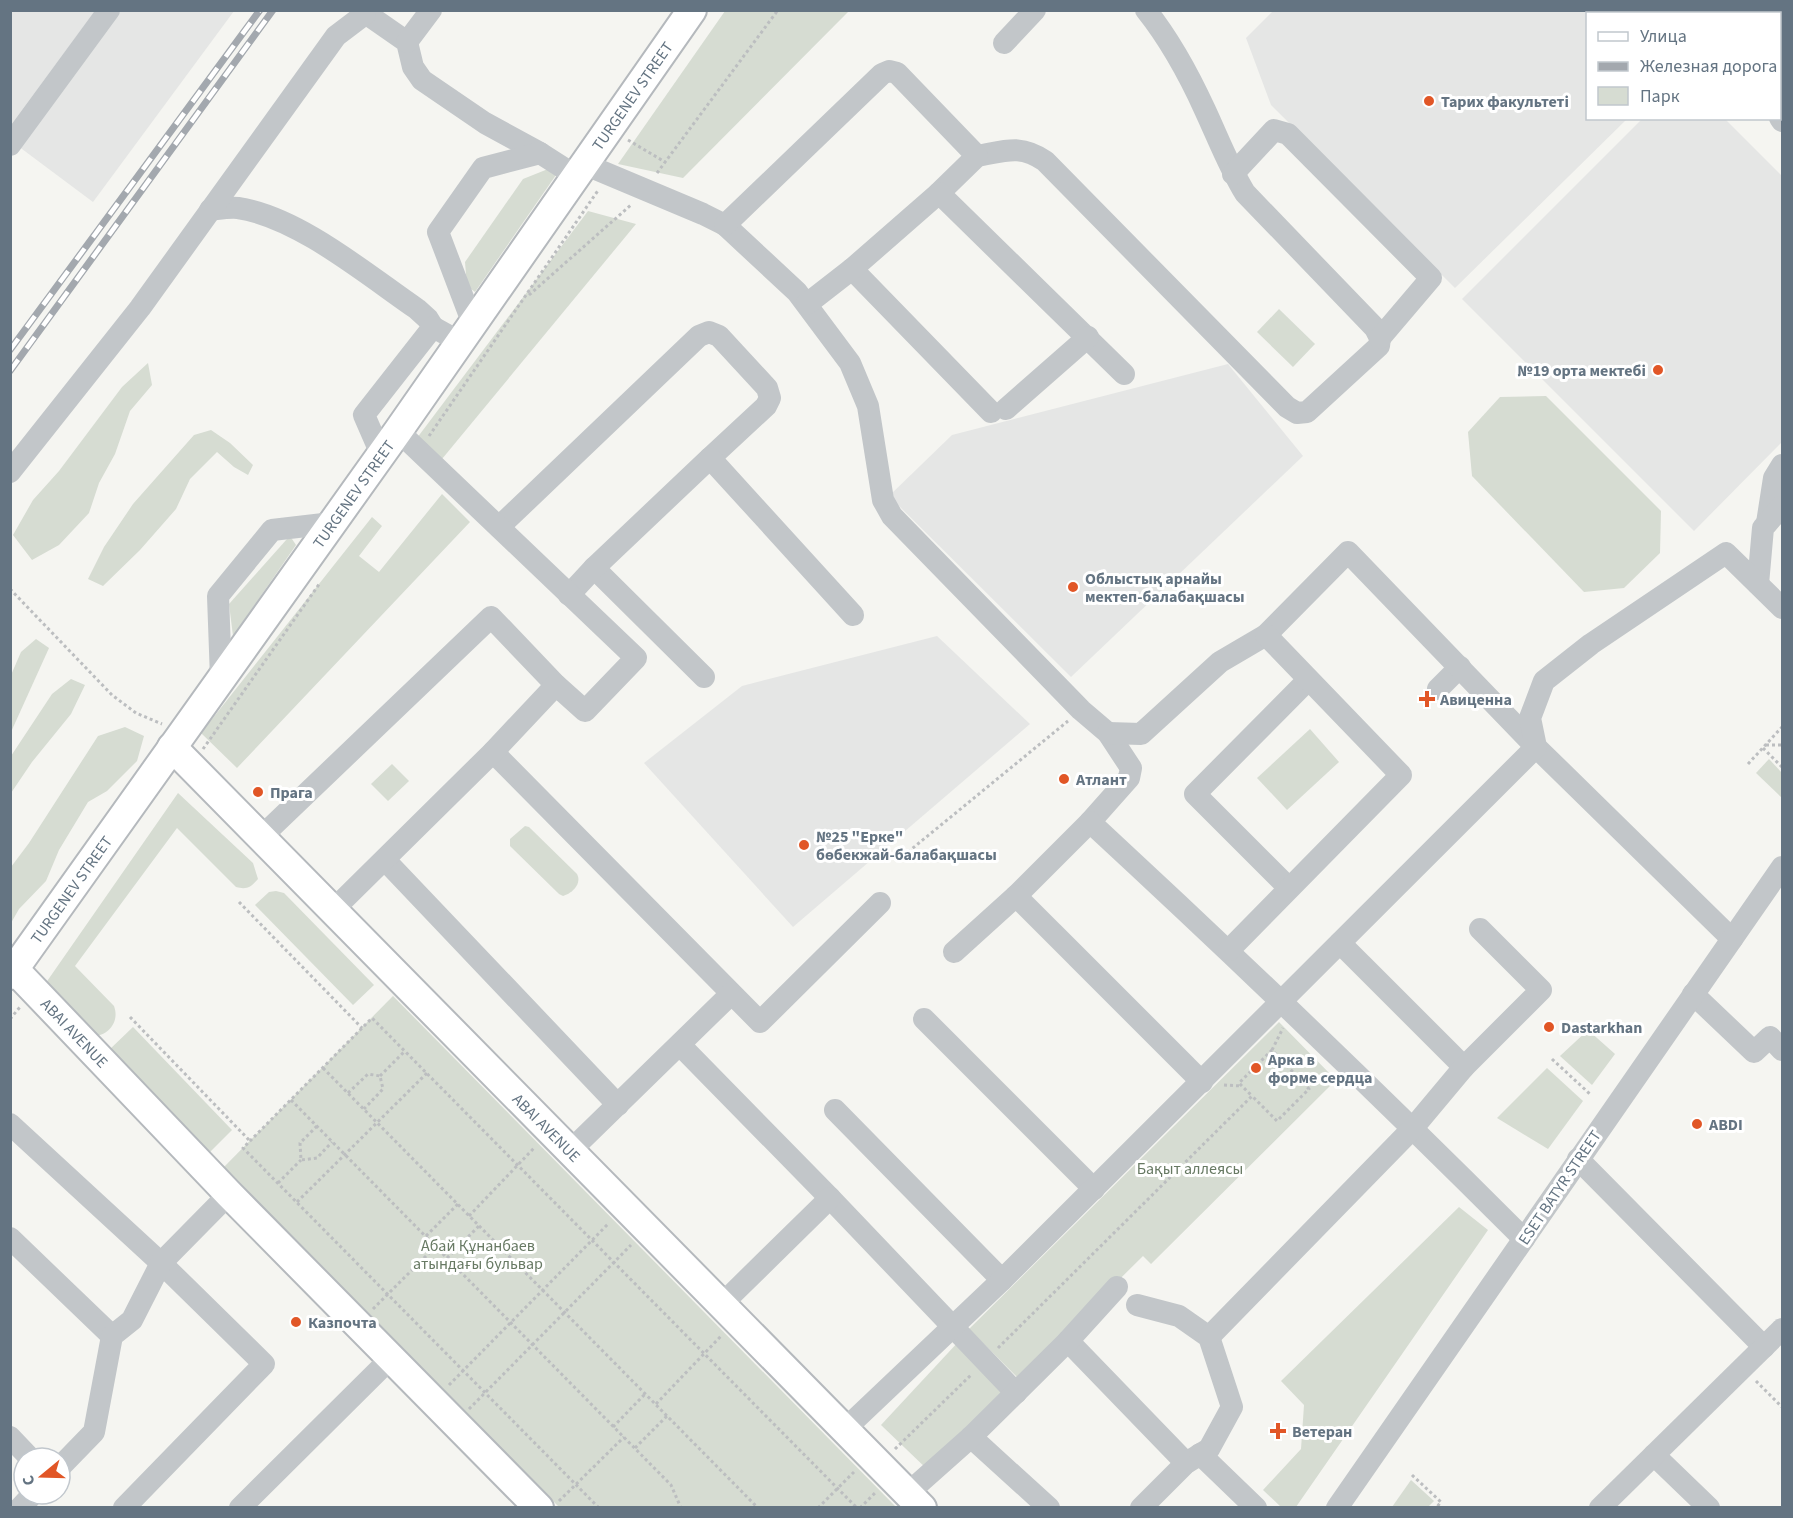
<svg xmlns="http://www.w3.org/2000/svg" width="1793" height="1518" viewBox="0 0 1793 1518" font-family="'Source Sans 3',sans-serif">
<rect width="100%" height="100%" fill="#f5f5f1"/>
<!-- built -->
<g fill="#e5e6e5">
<polygon points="11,11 95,11 11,125"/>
<polygon points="118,11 234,11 93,202 18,146"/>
<polygon points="1273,11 1598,11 1601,13 1588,14 1588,118 1627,119 1455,288 1271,105 1246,38"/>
<polygon points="1642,119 1725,119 1782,176 1782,442 1694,531 1462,299"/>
<polygon points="1228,364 1303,456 1071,677 889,496 952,435"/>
<polygon points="937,636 1030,724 793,927 644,763 742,686"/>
</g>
<!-- green -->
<g fill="#d6dcd2">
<polygon points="725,11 849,11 683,178 618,164"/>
<polygon points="548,169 556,175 475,292 467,286 465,262 523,179"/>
<polygon points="588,211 636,224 442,459 417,438"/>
<polygon points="1279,309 1315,344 1293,367 1257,332"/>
<polygon points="148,363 152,385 130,411 115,454 99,483 89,513 59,545 32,560 13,535 33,500 59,471 122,387"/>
<polygon points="1546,396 1661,511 1660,553 1624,588 1584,592 1472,476 1468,432 1500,397"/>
<polygon points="211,430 230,443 253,465 248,475 234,467 217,452 190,479 176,509 140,550 103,586 88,579 104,547 133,504 194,435"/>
<polygon points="442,494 470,522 237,768 201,733 372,517 382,526 359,556 379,572"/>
<polygon points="287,539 292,539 296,545 233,636 229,604"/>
<polygon points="36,639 49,648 11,732 11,675 21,652"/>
<polygon points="71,679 85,685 71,714 32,762 11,793 11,756 52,694"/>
<polygon points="125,727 144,736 137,761 107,791 88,802 59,850 46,881 19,909 11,923 11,867 29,843 98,736"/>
<polygon points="1310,729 1339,762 1287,810 1257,778"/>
<polygon points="1769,759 1782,773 1782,798 1756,773"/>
<polygon points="392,764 409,781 388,801 371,784"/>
<path d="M 178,793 L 253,863 L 258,879 C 251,887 247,890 236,887 L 177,828 L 75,966 L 114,1006 C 120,1022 108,1037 91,1036 L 43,987 Z"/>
<path d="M 525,826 L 529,827 L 577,874 C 582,883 573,893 563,896 L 559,894 L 510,846 L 510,839 Z"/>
<polygon points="276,891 284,893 374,985 353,1005 255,905 269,892"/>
<polygon points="393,996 896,1507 559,1507 222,1169"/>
<polygon points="1279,1022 1336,1080 1151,1264 1143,1256 1019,1379 969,1329"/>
<polygon points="133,1027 232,1130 207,1155 107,1052"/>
<polygon points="1588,1030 1615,1054 1592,1085 1560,1056"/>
<polygon points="1547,1068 1583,1101 1548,1149 1497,1118"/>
<polygon points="1459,1207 1488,1230 1296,1507 1281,1507 1263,1490 1301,1449 1304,1405 1281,1381"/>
<polygon points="960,1340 998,1382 1003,1399 929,1471 881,1425"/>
<polygon points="1411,1480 1434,1501 1428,1507 1392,1507"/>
</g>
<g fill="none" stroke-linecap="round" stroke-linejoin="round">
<!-- major casing -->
<g stroke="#b5b9bd" stroke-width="32">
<g id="major">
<path id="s1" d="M 172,747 L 922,1508"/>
<path id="s2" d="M 14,969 L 229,1194 L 539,1508"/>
<path id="s3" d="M 10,975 L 398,431 L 692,10"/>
</g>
</g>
<!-- path -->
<g stroke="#bcbec0" stroke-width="3" stroke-dasharray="3 3" stroke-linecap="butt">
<polyline points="628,140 665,162"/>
<polyline points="657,173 778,10"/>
<polyline points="529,295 632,204"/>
<polyline points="429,436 599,189"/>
<polyline points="10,589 112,695 136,713 162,724"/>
<polyline points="1766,745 1782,745"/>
<polyline points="1763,748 1782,767"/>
<polyline points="203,749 320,583"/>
<polyline points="1748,764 1782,727"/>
<polyline points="908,852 1068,721"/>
<polyline points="239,902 362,1028"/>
<polyline points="130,1017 250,1141"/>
<polyline points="10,1019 20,1007"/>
<polyline points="1272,1050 1283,1028"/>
<polyline points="1552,1059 1591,1095"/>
<polyline points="323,1068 758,1508"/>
<polyline points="380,1076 405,1051"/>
<polyline points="1224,1085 1242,1086"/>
<polyline points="348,1093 368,1074 380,1076 383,1089 364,1109"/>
<polyline points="291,1100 671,1485 681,1508"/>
<polyline points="317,1126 300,1143 301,1160 317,1158 332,1142"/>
<polyline points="278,1183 301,1160"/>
<polyline points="297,1202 427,1073"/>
<polyline points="469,1216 535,1147"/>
<polyline points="426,1236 458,1204"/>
<polyline points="447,1258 479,1226"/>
<polyline points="373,1309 436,1246"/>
<polyline points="998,1348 1252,1096 1277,1121 1309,1089 1272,1050 1239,1083 1252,1096"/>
<polyline points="1756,1381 1782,1407"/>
<polyline points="449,1385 609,1223"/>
<polyline points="656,1404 722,1335"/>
<polyline points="469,1409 631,1245"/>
<polyline points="613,1427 645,1394"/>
<polyline points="635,1448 667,1416"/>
<polyline points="895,1449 972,1374"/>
<polyline points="1412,1475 1441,1502 1436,1508"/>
<polyline points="559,1501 624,1437"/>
<polyline points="599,1508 243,1148 372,1018 857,1508"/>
<polyline points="818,1508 854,1472"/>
<polyline points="860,1508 875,1493"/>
</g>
<!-- minor -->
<g stroke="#c2c6c9" stroke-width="22">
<polyline points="361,10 407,42 413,67 422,80 485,123 540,153"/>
<polyline points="1674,10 1677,14"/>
<polyline points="407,42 431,10"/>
<polyline points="1004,43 1035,10"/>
<polyline points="1780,118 1782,121"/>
<polyline points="10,145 109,10"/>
<path d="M 977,156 C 1006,151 1020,144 1045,161 L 1287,407 L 1297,413 L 1307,412 L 1379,346 L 1380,338 L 1375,328 L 1245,193 C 1229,167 1218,138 1205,110 C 1189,75 1170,40 1146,10"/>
<polyline points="584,164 703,214 725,225 797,292 850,363 868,406 883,500 892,516 1081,710 1108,733 1131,768 1129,778 1090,822 1016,896 954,952"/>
<polyline points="1233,174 1274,130 1288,134 1431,278 1380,338"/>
<path d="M 210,210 C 219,209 229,207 238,208 C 298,217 366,274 417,309 L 428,319 L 433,327"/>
<polyline points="725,225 882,74 889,71 897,73 977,156 939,193"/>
<polyline points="852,269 991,412"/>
<polyline points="807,304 852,269 939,193 1124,374"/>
<polyline points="473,324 438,232 483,168 540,153 576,176"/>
<polyline points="1006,409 1088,337"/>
<polyline points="381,454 364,415 433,327 460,342"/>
<polyline points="10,472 140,308 336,36 365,14"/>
<polyline points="1767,523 1774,478 1782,465"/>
<polyline points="499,527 699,336 709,332 719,336 767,388 770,398 766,406 710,458"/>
<polyline points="594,568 704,677"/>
<polyline points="1758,584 1763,528 1782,506"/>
<polyline points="569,595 594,568 710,458 853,615"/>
<polyline points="221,678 218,596 272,530 332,523"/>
<polyline points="1438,689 1460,667"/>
<polyline points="1108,733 1141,734 1220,662 1266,635 1348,552 1536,747 1732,939"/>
<polyline points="493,752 760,1022 880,903"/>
<path d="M 1090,822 C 1237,958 1382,1097 1524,1239"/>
<polyline points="261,837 491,617 556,685"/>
<polyline points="385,860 618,1105"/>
<polyline points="1289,888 1195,794 1308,680"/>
<polyline points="1016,896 1202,1082"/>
<polyline points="333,910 493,752 556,685 585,711 636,658 398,431"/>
<polyline points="1340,943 1464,1067"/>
<polyline points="1229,950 1401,775 1266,635"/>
<polyline points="1693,994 1754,1052 1770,1037 1782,1050"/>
<polyline points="924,1019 1094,1189"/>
<polyline points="680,1045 830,1198 1016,1393"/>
<polyline points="835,1110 1002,1280"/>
<polyline points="10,1124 161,1263 264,1364 124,1508"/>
<polyline points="570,1151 731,994"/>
<polyline points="1578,1159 1764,1347"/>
<polyline points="10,1238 112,1336"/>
<polyline points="721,1305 830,1198"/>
<polyline points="1137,1305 1179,1316 1209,1337 1232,1407 1209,1449 1186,1463 1141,1508"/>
<polyline points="1209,1337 1413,1128 1464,1067 1541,990 1480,929"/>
<polyline points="1068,1341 1186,1463"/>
<polyline points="844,1430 1002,1280 1536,747 1530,718 1544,681 1591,644 1726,553 1782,608"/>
<polyline points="10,1437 30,1458"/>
<polyline points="971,1437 1049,1508"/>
<polyline points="1200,1454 1256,1508"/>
<polyline points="1654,1455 1709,1508"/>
<polyline points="60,1467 94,1432 112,1336 132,1320 161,1263 229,1194"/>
<polyline points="908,1493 971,1437 1068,1341 1117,1287"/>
<polyline points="20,1508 33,1494"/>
<polyline points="240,1508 391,1358"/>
<polyline points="1337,1508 1782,867"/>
<polyline points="1600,1508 1782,1329"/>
</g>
<!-- major -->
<use href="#major" stroke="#fff" stroke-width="28"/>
<!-- rail casing -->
<g stroke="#a3a8ae" stroke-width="7">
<g id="rail">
<polyline points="10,350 260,10"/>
<polyline points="10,371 273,10"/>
</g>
</g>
<!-- rail -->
<use href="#rail" stroke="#fff" stroke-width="4.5" stroke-dasharray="14" stroke-linecap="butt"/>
</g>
<!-- markers -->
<g fill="#e15626" stroke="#fff" stroke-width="2">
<circle cx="1429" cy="101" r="6"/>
<circle cx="1658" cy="370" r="6"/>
<circle cx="1073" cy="587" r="6"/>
<path d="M1424 690h6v6h6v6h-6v6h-6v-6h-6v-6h6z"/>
<circle cx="1064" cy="779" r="6"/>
<circle cx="258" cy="792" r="6"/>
<circle cx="804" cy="845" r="6"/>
<circle cx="1549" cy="1027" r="6"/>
<circle cx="1256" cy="1068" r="6"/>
<circle cx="1697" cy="1124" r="6"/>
<circle cx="296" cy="1322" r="6"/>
<path d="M1275 1422h6v6h6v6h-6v6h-6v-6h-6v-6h6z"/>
</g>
<g text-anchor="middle" stroke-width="6" stroke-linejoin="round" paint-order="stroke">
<!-- street labels -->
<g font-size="16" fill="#647482" stroke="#fff">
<text dy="6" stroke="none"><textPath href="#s3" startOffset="1077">TURGENEV STREET</textPath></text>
<text dy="6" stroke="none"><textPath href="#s3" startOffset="591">TURGENEV STREET</textPath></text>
<text dy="6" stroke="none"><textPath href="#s3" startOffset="105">TURGENEV STREET</textPath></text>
<text dy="6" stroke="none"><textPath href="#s2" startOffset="88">ABAI AVENUE</textPath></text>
<text dy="6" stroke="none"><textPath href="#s1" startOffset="534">ABAI AVENUE</textPath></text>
<text transform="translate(1559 1187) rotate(-56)" y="6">ESET BATYR STREET</text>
</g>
<!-- poi labels -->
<g font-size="16" font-weight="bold" fill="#647482" stroke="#fff" text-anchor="start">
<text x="1441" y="107">Тарих факультеті</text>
<text x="1646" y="376" text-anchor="end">№19 орта мектебі</text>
<text x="1085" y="584">Облыстық арнайы<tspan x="1085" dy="18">мектеп-балабақшасы</tspan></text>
<text x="1440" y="705">Авиценна</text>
<text x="1076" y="785">Атлант</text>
<text x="270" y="798">Прага</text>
<text x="816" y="842">№25 "Ерке"<tspan x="816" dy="18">бөбекжай-балабақшасы</tspan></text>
<text x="1561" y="1033">Dastarkhan</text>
<text x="1268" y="1065">Арка в<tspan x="1268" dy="18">форме сердца</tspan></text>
<text x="1709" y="1130">ABDI</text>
<text x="308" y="1328">Казпочта</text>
<text x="1292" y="1437">Ветеран</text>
</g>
<!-- park labels -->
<g font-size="16" fill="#677963" stroke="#fff">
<text x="1190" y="1174">Бақыт аллеясы</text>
<text x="478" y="1251">Абай Құнанбаев<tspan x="478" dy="18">атындағы бульвар</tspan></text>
</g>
</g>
<!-- border -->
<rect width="1793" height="1518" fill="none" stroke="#647482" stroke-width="24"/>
<!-- legend -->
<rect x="1586" y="12" width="195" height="108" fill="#ffffff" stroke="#c1c7cd" stroke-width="1.5"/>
<rect x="1598" y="32" width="30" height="9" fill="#ffffff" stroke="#c1c7cd" stroke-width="1.5"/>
<text x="1640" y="42" font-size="18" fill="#647482">Улица</text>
<rect x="1598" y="62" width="30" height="9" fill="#a3a8ae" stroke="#c1c7cd" stroke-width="1.5"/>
<text x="1640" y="72" font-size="18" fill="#647482">Железная дорога</text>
<rect x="1598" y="87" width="30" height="18" fill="#d6dcd2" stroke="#c1c7cd" stroke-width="1.5"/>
<text x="1640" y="102" font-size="18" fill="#647482">Парк</text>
<!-- north arrow -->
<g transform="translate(42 1476) rotate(251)"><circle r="28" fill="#ffffff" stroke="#c1c7cd" stroke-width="1.5"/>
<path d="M0-4.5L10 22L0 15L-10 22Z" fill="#e15626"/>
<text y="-9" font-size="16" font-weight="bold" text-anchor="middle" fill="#647482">С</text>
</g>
</svg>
